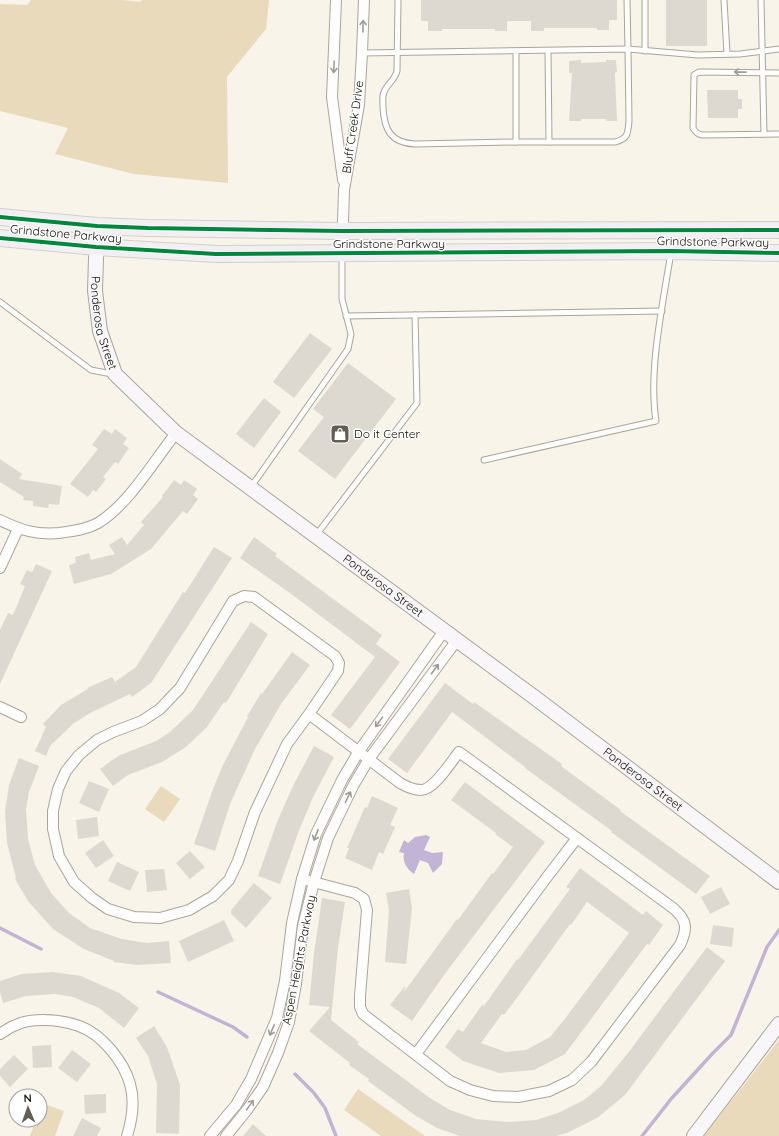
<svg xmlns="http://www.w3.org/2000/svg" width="779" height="1136" viewBox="0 0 779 1136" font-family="Quicksand,sans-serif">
<rect width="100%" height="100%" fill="#f9f4ea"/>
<!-- green -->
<g fill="#e8dabb">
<polygon points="31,0 123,0 140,2 142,0 269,0 266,29 227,77 228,183 134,174 55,154 68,128 0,111 0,4 27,5"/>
<polygon points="161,786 180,799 164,822 145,809"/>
<polygon points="779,1040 779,1136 704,1136"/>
<polygon points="358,1089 425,1136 381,1136 344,1110"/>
<polygon points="42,1103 64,1111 55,1136 30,1136 36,1120 40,1120 40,1109"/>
</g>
<!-- water -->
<path fill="#c2b4d4" d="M 426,835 L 430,837 L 424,850 L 432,853 L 443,852 L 442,864 L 433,873 L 428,863 L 420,860 L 414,874 C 407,869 402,862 404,853 L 399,852 L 404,840 L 408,843 L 415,837 Z"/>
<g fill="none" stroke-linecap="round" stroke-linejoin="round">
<!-- stream -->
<g stroke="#c2b4d4" stroke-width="3.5">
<polyline points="0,928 41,949"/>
<polyline points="158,992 233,1027 247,1037"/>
<polyline points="295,1074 314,1093 325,1108 336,1136"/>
<polyline points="642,1136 671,1099 713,1053 731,1035 767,947 779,930"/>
</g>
</g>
<!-- building -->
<g fill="#ded9d0" fill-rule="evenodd">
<polygon points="421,0 617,0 617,20 609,20 609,30 597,30 597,28 544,28 544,31 531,31 531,21 507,21 507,31 495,31 495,29 442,29 442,31 428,31 428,21 421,21"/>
<rect x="666" y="0" width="41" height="46"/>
<polygon points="581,60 581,63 606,62 606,60 616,60 617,72 615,73 617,121 606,121 606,119 581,119 581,121 569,121 572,73 569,73 569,61"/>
<polygon points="707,90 738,90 738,99 742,99 742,109 738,109 738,118 708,118"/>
<polygon points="310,333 332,349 294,398 273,382"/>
<polygon points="348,363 396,399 335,479 298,451 324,417 313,409"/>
<polygon points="264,398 281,412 254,448 236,434"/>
<polygon points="104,429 112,434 115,429 127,438 123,444 129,448 118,464 115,462 103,477 106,479 96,492 93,490 88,497 70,484 98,449 92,445"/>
<polygon points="0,459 22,474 19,479 62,486 59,505 49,504 48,508 33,506 33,501 23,500 24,497 0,482"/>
<polygon points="174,480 181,485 184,480 197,489 193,495 198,499 187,514 183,511 151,549 111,574 74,584 69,565 76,563 75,557 89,553 91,560 115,554 109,545 122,537 127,545 144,525 141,522 163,497 162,496"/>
<polygon points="254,537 277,554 275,556 382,635 376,644 400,662 350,729 331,715 375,657 290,593 240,558"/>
<polygon points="214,547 232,558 151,683 132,697 130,694 90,713 74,723 50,746 46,756 35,751 46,727 43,724 61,705 88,689 87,688 112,677 115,682 136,667 183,592 185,593"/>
<polygon points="36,564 52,571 0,684 0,630 8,613 13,615 21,596 25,586 20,584 27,570 32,572"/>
<polygon points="251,622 268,634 226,703 224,702 207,727 186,747 162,762 128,775 113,786 100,769 118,756 156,741 170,732 193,710"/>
<polygon points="292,652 310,665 281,704 255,749 230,804 215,851 194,844 213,789 222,767 248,717 247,716 261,693 262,694"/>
<polygon points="445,683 473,704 474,702 562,764 561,766 621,810 620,811 710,876 696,894 611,832 612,831 525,768 525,767 452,712 407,773 388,759"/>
<polygon points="314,746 334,757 313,797 298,833 280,884 258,876 277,822 293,786"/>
<polygon points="19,758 39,766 29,792 26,809 28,839 35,865 51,893 69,913 90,928 122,939 147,943 169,941 171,963 137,965 114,962 114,961 84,949 53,929 28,901 15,879 16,878 7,843 5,812 9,785"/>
<polygon points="89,781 109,789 99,812 79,803"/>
<polygon points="465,782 545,842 444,975 412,1021 390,1005 405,986 404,992 407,988 457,919 458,920 492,873 493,874 513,847 495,834 496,833 451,800"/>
<polygon points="372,796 398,808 390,825 395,827 383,854 379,852 372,870 345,858 349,848 347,848 365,807 367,808"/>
<polygon points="97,817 99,836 78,839 76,820"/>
<polygon points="103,840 114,856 96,868 85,853"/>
<polygon points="190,851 205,867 190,879 176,863"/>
<polygon points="117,862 139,872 130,891 108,881"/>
<path d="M 580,868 L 643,915 L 646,911 L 663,925 L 649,945 L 647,944 L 565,1054 L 534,1070 L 499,1073 L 463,1061 L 445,1047 L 458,1029 L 463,1032 L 482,1005 L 484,1006 L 517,959 L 518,960 L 570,889 L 566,887 ZM 587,902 L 629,933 L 564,1020 L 550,1037 L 526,1050 L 506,1052 L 481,1043 L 502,1014 L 504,1015 L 519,995 L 570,924 L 571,925 Z"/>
<polygon points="164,869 167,890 147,892 145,870"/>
<polygon points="254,883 272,898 246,928 231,914 231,910"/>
<polygon points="721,887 730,904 710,914 701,897"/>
<polygon points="409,889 412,908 406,964 385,962 389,910 386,893"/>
<polygon points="322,898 345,902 338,948 331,1020 359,1042 357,1044 430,1098 450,1110 476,1119 508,1122 536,1120 558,1113 584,1100 601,1086 628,1053 707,947 725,961 625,1095 597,1118 567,1133 556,1136 460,1136 437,1128 416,1116 368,1081 369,1079 349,1065 350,1063 309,1031 330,1007 309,1005 314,953"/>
<polygon points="224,920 234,941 188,962 179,941"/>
<polygon points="713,925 734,928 732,947 710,944"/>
<polygon points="53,972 81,976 119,993 139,1008 124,1028 99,1008 73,997 55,994 26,996 3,1003 0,992 0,981 22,974"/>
<polygon points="154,1026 167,1047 180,1085 179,1134 156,1133 157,1084 148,1056 136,1038"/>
<polygon points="51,1045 52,1067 33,1068 32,1046"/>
<polygon points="72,1050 91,1064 77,1082 58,1068"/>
<polygon points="14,1055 28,1069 10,1087 0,1076 0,1069"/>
<polygon points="106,1094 106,1113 85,1114 84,1095"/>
<polygon points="82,1118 101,1128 97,1136 73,1136"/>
<polygon points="253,1124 266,1136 243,1136"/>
</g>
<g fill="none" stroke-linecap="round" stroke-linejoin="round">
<!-- lane casing -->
<g stroke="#aaa59b" stroke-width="7">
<g id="lane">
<path d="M 398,0 L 397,71 C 395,80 387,84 384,92 C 382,96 383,103 383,107 C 384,130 391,143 415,144 L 516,142"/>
<polyline points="627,0 628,49 698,55 740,54 779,49"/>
<polyline points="724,0 727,54"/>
<polyline points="761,0 764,134"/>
<polyline points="548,51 549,142"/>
<polyline points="645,51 645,0"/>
<path d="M 362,53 L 628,49 L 629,121 C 628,133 628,139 615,142 L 516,142 L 516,51"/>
<path d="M 779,73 L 699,72 L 694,75 L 693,128 C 696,133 698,134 702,135 L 779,134"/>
<polyline points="0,302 91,370 112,374"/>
<polyline points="346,316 662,311"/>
<path d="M 484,460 L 656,421 C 648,370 663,304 671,252"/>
<polyline points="251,487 348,349 351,334 342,299 342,255"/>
<polyline points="317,534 417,403 415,315"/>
</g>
</g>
<!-- street casing -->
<g stroke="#aaa59b" stroke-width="12">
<g id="street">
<polyline points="336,0 332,97 343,180"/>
<polyline points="342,254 344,190 359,105 362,53 364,0"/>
<path d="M 0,520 C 20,530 36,535 59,533 C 72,531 86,530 98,523 C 128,505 154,461 176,433"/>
<polyline points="0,568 18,529"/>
<polyline points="0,707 21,717"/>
<path d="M 302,879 L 355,893 L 364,899 L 367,910 L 360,996 L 360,1007 L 363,1014 L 450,1081 L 470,1090 L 493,1096 L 518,1097 L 549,1091 L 572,1080 L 591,1062 L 680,945 C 688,928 687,920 673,908 L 459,752 C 451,762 434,790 421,790 C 413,790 407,787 400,783 L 309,714 L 338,671 L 339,663 L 335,656 L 254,597 L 244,596 L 233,601 L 180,688 L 160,709 L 142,721 L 113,732 L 97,740 L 79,755 L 66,771 L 58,789 L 53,811 L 53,829 L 59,856 L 74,882 L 92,898 L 108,909 L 134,917 L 160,918 L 189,910 L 213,896 L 229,880 L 238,861 L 255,812 L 287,744 L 309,714"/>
<path d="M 0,1034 C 5,1031 10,1027 16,1025 C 24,1021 35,1020 43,1020 C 55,1020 68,1022 79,1026 C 102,1034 124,1062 130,1084 C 135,1101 132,1120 127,1136"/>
<polyline points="416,1054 547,877 577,838"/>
<polyline points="210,1136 236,1105 251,1079 277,1018 285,981 292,923 302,879 316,834 342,780 359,751 444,631"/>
<polyline points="226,1136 247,1110 263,1087 278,1053 289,1022 296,984 303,926 314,882 328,838 353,786 369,759 457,640"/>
</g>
</g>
<!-- secondary casing -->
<g stroke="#aaa59b" stroke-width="16">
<g id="secondary">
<path id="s1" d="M 97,226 L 95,291 L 100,331 L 115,374 L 176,433 L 534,697 L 779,882"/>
<polyline points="694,1136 779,1024"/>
</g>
</g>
<!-- primary casing -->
<g stroke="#d2cfca" stroke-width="18">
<g id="primary">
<polyline points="0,217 97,226 148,228 343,231 779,230"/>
<polyline points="0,238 96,247 216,254 671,251 779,253"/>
</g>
</g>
<!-- lane -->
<use href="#lane" stroke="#fefdfc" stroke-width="5"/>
<!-- street -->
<use href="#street" stroke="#fefdfc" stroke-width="10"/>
<!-- secondary -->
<use href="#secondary" stroke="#f8f6f8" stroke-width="14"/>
<!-- primary -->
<use href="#primary" stroke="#f2eff3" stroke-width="16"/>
<!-- cycleway casing -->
<g stroke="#fff" stroke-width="6">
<g id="cycleway">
<polyline points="0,217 97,226 148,228 343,231 779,230"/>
<polyline points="0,238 96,247 216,254 671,251 779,253"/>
</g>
</g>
<!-- cycleway -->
<use href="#cycleway" stroke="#00873e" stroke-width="4"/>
</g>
<!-- one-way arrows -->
<defs><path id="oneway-shaft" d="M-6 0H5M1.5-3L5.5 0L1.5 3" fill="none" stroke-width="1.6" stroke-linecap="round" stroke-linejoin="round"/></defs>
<g stroke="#a09d99">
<use href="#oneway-shaft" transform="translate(363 26) rotate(-89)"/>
<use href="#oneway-shaft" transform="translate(334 67) rotate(92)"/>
<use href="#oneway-shaft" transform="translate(740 72) rotate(-179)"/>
<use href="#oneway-shaft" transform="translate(435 669) rotate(-53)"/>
<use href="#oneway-shaft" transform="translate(379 722) rotate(126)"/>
<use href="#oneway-shaft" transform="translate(348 797) rotate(-64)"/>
<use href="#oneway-shaft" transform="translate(316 835) rotate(111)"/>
<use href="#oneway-shaft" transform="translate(272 1030) rotate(113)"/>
<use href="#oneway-shaft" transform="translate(250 1105) rotate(-55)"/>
</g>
<!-- icons -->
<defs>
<g id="shop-square" transform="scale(1)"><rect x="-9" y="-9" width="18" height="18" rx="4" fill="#635e54" stroke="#fff"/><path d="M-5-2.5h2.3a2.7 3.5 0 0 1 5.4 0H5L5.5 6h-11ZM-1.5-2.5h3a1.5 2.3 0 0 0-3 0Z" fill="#fff"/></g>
</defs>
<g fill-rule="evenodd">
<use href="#shop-square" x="340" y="434"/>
</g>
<g text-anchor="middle" stroke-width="3" stroke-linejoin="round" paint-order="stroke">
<!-- street labels -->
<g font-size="12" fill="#120d04" stroke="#fff">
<text transform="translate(353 127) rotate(-82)" y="4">Bluff Creek Drive</text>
<text transform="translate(66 234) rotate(5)" y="4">Grindstone Parkway</text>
<text transform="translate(713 242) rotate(1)" y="4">Grindstone Parkway</text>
<text x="389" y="248">Grindstone Parkway</text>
<text dy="4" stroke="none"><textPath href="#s1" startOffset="98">Ponderosa Street</textPath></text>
<text dy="4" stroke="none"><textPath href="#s1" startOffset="493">Ponderosa Street</textPath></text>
<text dy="4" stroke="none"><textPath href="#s1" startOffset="817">Ponderosa Street</textPath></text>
<text transform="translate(299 960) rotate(-79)" y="4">Aspen Heights Parkway</text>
</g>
<!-- poi labels -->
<g font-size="12" fill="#120d04" stroke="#fff" text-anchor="start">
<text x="354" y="438">Do it Center</text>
</g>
</g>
<!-- north arrow -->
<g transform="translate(28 1108) rotate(358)"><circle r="19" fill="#ffffff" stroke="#a09e9b"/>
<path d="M0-3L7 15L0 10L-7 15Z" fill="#635e54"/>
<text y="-6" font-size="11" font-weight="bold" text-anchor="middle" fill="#120d04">N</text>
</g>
</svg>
